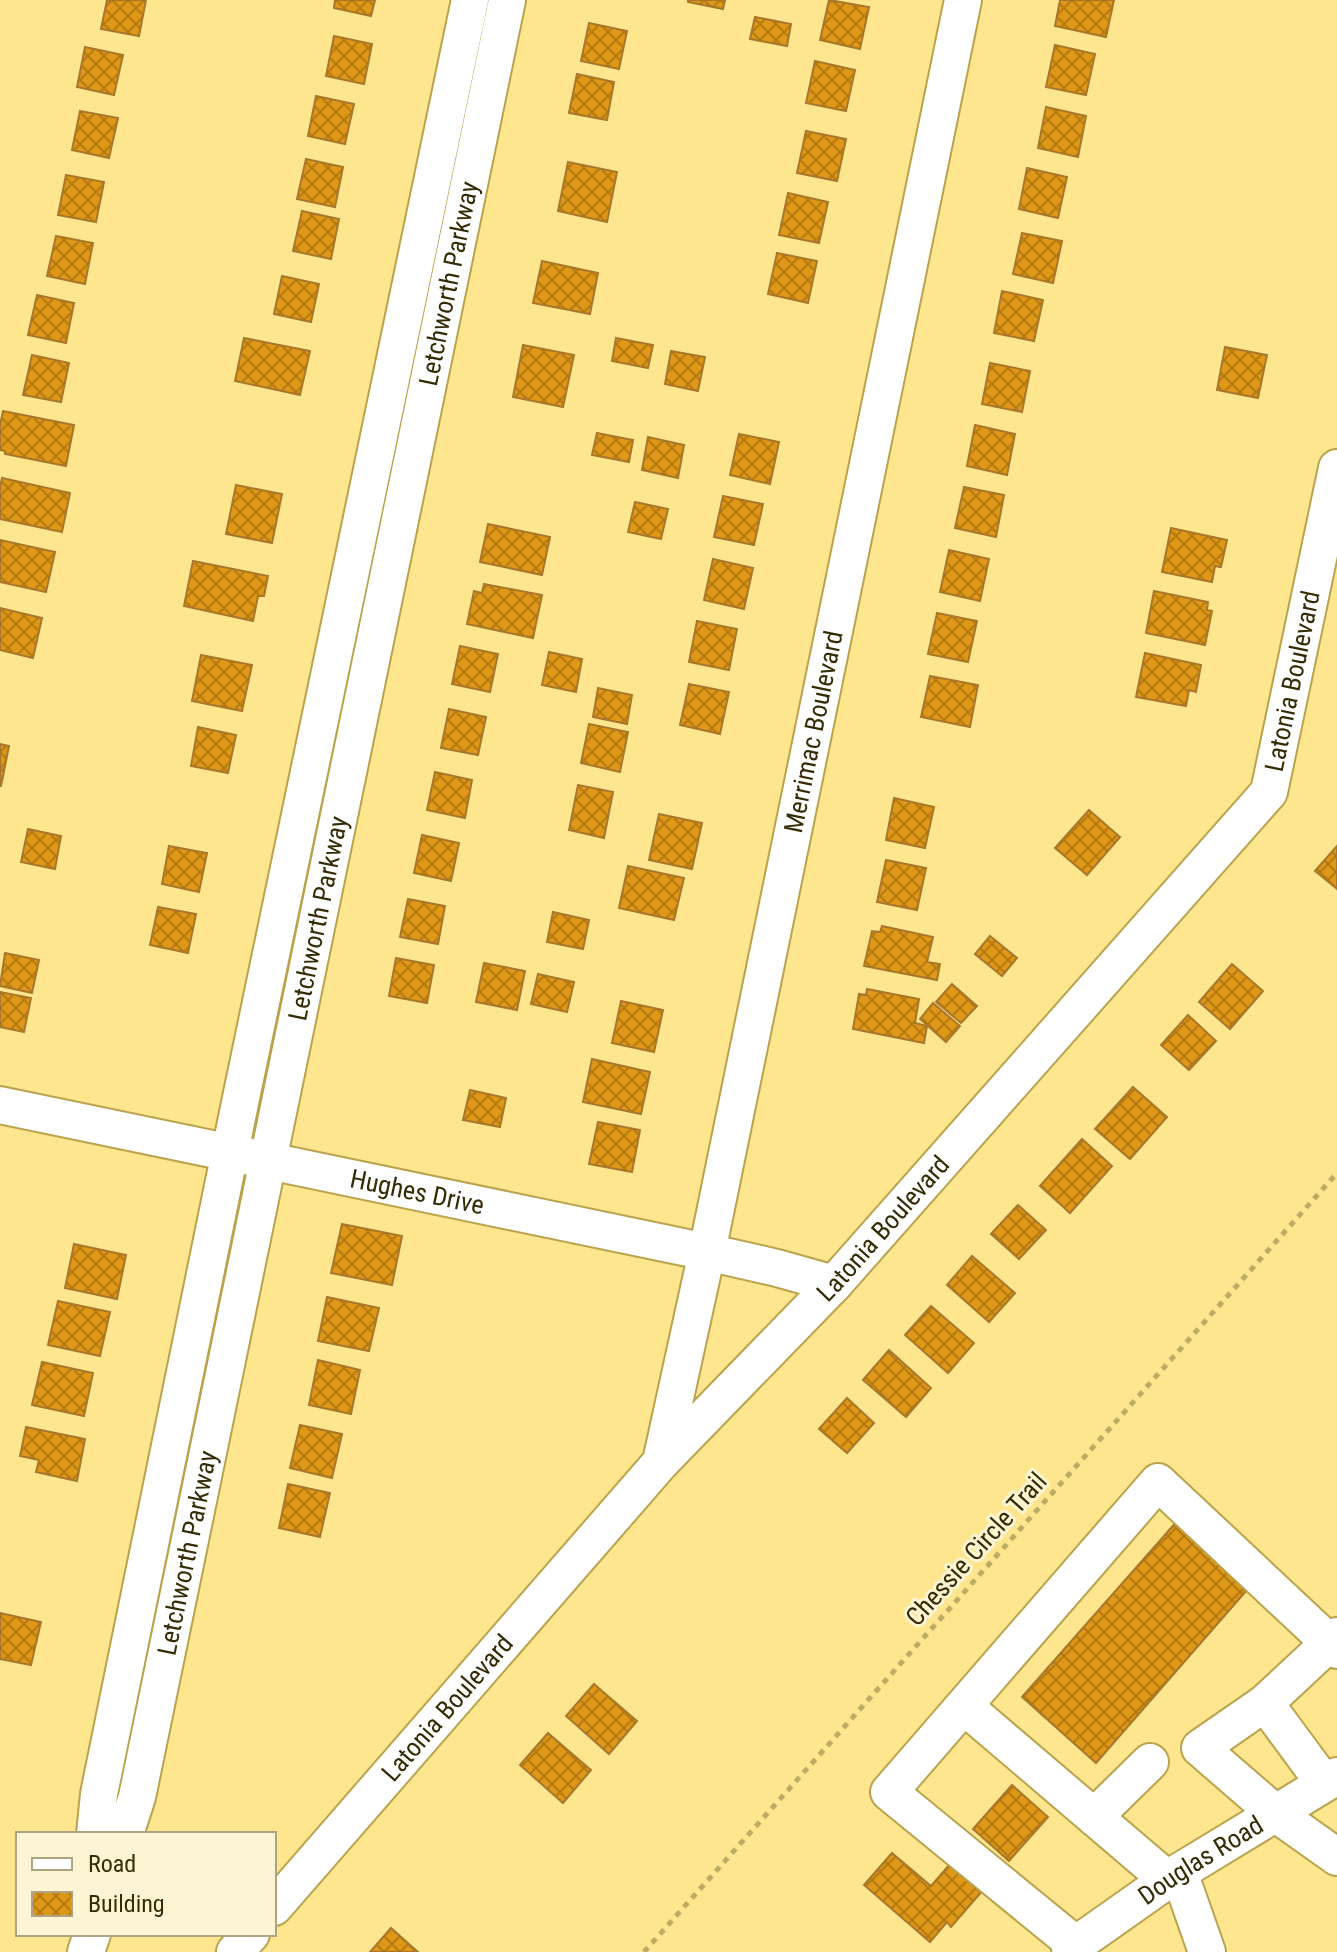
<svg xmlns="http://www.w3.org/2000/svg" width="1337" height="1952" viewBox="0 0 1337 1952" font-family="'Roboto Condensed',sans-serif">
<defs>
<pattern id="building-cross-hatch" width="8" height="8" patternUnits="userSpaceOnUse" patternTransform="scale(2)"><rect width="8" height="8" fill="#de9716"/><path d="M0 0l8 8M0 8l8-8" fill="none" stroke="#b57b12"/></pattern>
</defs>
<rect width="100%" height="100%" fill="#fee68f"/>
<!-- building -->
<g fill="url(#building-cross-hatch)" stroke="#a8772b" stroke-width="2">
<polygon points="107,0 146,0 139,36 101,29"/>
<polygon points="335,0 375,0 371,16 334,8"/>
<polygon points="688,0 725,0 723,9 688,2"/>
<polygon points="829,0 869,7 860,49 820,40"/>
<polygon points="1060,0 1114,0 1106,37 1055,26"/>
<polygon points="755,17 791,24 787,46 750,39"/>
<polygon points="589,23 627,31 619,69 581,61"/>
<polygon points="334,36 372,44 364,84 326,76"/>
<polygon points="1055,45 1095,54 1086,95 1046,87"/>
<polygon points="85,47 123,55 114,95 77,87"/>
<polygon points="815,61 855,70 846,111 806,103"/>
<polygon points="577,74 614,82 607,120 569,113"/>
<polygon points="316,96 354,104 345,144 308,136"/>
<polygon points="1046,107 1086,116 1078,157 1038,148"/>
<polygon points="80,111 118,118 109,158 72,150"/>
<polygon points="806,131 846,139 837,181 797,173"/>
<polygon points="306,159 343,167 335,207 297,199"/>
<polygon points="568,162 617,172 607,222 558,211"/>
<polygon points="1027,168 1067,177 1058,218 1019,209"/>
<polygon points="66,175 104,182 96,222 58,215"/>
<polygon points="788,193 828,202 819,243 779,235"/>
<polygon points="302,211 339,219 331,259 293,251"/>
<polygon points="1022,233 1062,241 1053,283 1013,274"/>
<polygon points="56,236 93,243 85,284 47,276"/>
<polygon points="777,253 817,261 808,303 768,294"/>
<polygon points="542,261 598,273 590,314 533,303"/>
<polygon points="282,276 319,284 311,322 274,314"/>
<polygon points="1002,291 1043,300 1034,341 994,333"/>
<polygon points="37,295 74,303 66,343 28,335"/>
<polygon points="244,338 310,351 300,395 235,381"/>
<polygon points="616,338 653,345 648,368 612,361"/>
<polygon points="523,345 574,355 563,407 513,397"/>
<polygon points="1225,347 1267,355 1258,398 1217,390"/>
<polygon points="671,351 705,357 698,391 665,384"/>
<polygon points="32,355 69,363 61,402 23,395"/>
<polygon points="990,363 1030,371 1022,412 982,404"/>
<polygon points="3,411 74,425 66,466 5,454 5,451 0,450 0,425"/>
<polygon points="975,425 1015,434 1007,475 967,466"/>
<polygon points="597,433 633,440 629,462 592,455"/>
<polygon points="739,434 779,442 770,484 730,475"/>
<polygon points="648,437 684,445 678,478 642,470"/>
<polygon points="2,478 70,493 62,532 0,519 0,486"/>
<polygon points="236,485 282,494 272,543 226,534"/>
<polygon points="964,487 1004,495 996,537 955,528"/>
<polygon points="723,496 763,504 754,545 714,537"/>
<polygon points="635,502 668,509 661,539 628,532"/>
<polygon points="488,524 550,537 542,575 480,562"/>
<polygon points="1171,528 1227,540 1221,567 1215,566 1212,582 1162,572"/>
<polygon points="0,540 55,552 46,592 0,582"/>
<polygon points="949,550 989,559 980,601 940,592"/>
<polygon points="713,559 753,568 744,609 704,600"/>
<polygon points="193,561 268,576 264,596 258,596 253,621 184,606"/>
<polygon points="484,584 542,595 533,638 467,624 474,591 482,593"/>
<polygon points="1154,591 1208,602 1207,610 1212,611 1205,645 1146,633"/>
<polygon points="0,608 42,618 33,658 0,650"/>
<polygon points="937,613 977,621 968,662 928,654"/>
<polygon points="697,621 737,629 729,670 689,662"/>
<polygon points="460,646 498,654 490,692 452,684"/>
<polygon points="549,652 582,659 576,692 542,685"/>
<polygon points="1145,653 1201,665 1196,692 1189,690 1186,706 1136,697"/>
<polygon points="201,655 252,665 242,711 192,701"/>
<polygon points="930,676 978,685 970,727 921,717"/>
<polygon points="689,684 729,692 720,734 680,725"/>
<polygon points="598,688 632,695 627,724 593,717"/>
<polygon points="449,709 486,717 478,755 441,748"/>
<polygon points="589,724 628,732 620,772 581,763"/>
<polygon points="198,727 236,735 228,773 191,766"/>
<polygon points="0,744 9,746 1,786 0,786"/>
<polygon points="435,772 472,780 465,818 427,810"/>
<polygon points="578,785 613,792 604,838 569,830"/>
<polygon points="894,798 934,807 925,848 886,840"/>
<polygon points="1089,810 1120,837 1087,875 1055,848"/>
<polygon points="659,814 702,823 692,869 649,860"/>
<polygon points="28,829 61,836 55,869 21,862"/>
<polygon points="422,835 459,843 451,881 414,873"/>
<polygon points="169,846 207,853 199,892 162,884"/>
<polygon points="1337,846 1337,889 1315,871"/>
<polygon points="886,860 926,868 917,910 877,902"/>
<polygon points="628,866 684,878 674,920 619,908"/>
<polygon points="408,899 445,906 438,944 400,937"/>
<polygon points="158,907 196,914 188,953 150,945"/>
<polygon points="553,912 589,920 583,949 547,942"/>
<polygon points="882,926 933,937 927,962 940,964 937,980 864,966 872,931 880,932"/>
<polygon points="990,936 1017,958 1002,976 975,954"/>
<polygon points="5,953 39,960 32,993 0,986"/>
<polygon points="396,958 434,965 427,1003 389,996"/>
<polygon points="484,963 525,971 517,1010 476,1002"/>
<polygon points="1232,964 1263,991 1230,1029 1199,1002"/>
<polygon points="538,974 574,982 567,1012 531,1004"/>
<polygon points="952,984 977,1006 961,1023 936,1002"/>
<polygon points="867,989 919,999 915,1023 927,1026 924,1043 853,1029 859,994 866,995"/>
<polygon points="0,992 31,998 24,1032 0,1027"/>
<polygon points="621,1001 663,1010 654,1052 612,1043"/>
<polygon points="933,1003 960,1026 946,1042 920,1019"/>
<polygon points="1188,1015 1216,1041 1189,1070 1161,1045"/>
<polygon points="592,1059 650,1072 641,1114 583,1102"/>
<polygon points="1133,1087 1167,1117 1130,1159 1095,1129"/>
<polygon points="470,1090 506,1098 500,1127 463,1120"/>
<polygon points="598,1122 640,1130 632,1172 589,1164"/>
<polygon points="1082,1139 1112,1166 1070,1213 1040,1186"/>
<polygon points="1018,1205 1046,1230 1019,1259 991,1234"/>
<polygon points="342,1224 402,1236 392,1285 331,1273"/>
<polygon points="74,1244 126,1255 117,1299 65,1288"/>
<polygon points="972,1256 1015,1293 989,1322 947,1285"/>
<polygon points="327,1297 379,1308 369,1351 318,1341"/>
<polygon points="58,1301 110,1312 100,1356 48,1345"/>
<polygon points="931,1306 974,1343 948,1373 905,1335"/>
<polygon points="889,1350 931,1388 906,1417 863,1380"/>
<polygon points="318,1360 360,1370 351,1414 309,1405"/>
<polygon points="42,1362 93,1373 84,1416 32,1405"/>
<polygon points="847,1398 874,1423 847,1453 819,1429"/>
<polygon points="300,1425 342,1434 332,1478 290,1468"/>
<polygon points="26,1427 85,1439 77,1481 36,1472 39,1460 20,1456"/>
<polygon points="288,1484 330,1493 320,1537 279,1528"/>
<polygon points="1178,1520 1253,1583 1096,1763 1022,1697"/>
<polygon points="0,1613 41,1622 31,1665 0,1659"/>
<polygon points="594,1684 637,1721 609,1754 566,1716"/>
<polygon points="548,1733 591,1770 563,1803 520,1765"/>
<polygon points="1012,1785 1048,1817 1009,1861 973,1829"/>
<polygon points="892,1853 931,1886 951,1863 983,1890 951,1927 947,1922 930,1942 864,1885"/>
<polygon points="391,1928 418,1952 370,1952"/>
</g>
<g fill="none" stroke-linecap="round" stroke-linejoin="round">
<!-- minor casing -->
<g stroke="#baa34d" stroke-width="40">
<g id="minor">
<path id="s1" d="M 0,1105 L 707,1252 L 777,1268 L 834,1284"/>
<path id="s2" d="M 661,1462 L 707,1252 L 963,0"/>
<polyline points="1337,1636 1265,1703 1200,1748 1275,1813 1337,1857"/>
<polyline points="1265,1703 1324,1783"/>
<polyline points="964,1706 1168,1880"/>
<polyline points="1094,1817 1150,1762"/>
<polyline points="95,1834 99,1794 240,1103 470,0"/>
<path id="s3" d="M 125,1834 L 137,1797 L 507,0"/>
<polyline points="1179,1872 1207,1952"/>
<path id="s4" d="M 274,1907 L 661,1462 L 834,1284 L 1269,792 L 1337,468"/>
<polyline points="1076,1945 889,1792 1158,1482 1337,1650"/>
<polyline points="86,1952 92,1934"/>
<polyline points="235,1952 251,1934"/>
<path id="s5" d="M 1070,1952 L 1081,1941 L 1179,1872 L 1337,1776"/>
</g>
</g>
<!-- path -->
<polyline stroke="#bfac64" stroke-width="5" stroke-dasharray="6 6" stroke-linecap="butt" points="644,1952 1337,1173"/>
<!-- minor -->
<use href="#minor" stroke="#fff" stroke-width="36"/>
</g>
<g text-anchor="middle" stroke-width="6" stroke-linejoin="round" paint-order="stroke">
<!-- street labels -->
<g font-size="26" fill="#352b05" stroke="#fdf4d3">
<text dy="9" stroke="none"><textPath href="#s3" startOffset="1584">Letchworth Parkway</textPath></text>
<text dy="9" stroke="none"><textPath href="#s4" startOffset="1608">Latonia Boulevard</textPath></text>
<text dy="9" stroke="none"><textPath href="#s2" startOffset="746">Merrimac Boulevard</textPath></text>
<text dy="9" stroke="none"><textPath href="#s3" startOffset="936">Letchworth Parkway</textPath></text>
<text dy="9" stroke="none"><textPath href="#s1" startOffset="426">Hughes Drive</textPath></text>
<text dy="9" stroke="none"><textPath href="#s4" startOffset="912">Latonia Boulevard</textPath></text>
<text transform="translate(976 1549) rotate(-48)" y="9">Chessie Circle Trail</text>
<text dy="9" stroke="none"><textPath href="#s3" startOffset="288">Letchworth Parkway</textPath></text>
<text dy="9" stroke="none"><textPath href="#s4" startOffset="264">Latonia Boulevard</textPath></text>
<text dy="9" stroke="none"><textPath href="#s5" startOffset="160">Douglas Road</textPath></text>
</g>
</g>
<!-- legend -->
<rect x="16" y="1832" width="260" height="104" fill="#fdf4d3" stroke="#ada481" stroke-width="2"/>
<rect x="32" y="1858" width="40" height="12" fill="#ffffff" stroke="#ada481" stroke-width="2"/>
<text x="88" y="1872" font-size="24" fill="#352b05">Road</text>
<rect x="32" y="1892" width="40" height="24" fill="url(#building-cross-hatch)" stroke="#ada481" stroke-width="2"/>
<text x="88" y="1912" font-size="24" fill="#352b05">Building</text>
</svg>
